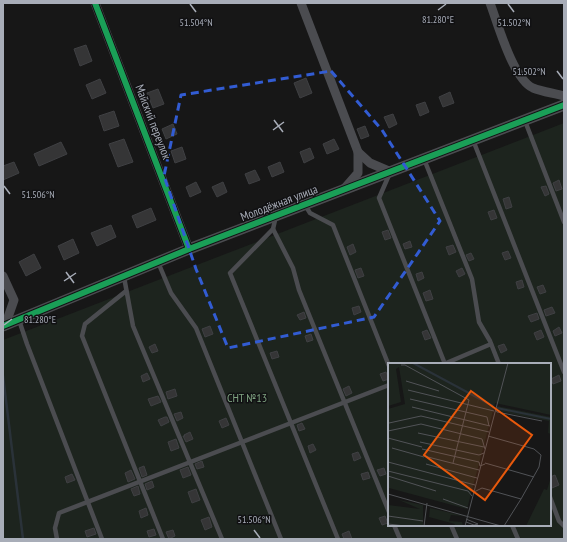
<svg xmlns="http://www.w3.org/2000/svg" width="567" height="542" viewBox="0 0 567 542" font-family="'PT Sans Narrow',sans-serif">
<rect width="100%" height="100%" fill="#171717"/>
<!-- green -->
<path fill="#1d241e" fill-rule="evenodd" d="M 564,123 L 564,539 L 3,539 L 3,340 ZM 389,364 L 550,364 L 550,525 L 389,525 Z"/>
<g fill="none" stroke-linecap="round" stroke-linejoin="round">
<!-- stream -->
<polyline stroke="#2a3239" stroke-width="2.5" points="3,376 23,539"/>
</g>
<!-- building -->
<g fill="#353536" stroke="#3f4043">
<polygon points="86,45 92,61 80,66 74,49"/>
<polygon points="306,78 312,93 300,98 294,83"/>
<polygon points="100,79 106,93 92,99 86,85"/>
<polygon points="158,89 164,104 153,108 147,93"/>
<polygon points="450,92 454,103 443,107 439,97"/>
<polygon points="425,102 429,112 420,116 416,105"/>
<polygon points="114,111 119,126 104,131 99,116"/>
<polygon points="393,114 397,124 389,128 384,117"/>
<polygon points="173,124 177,134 166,139 162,129"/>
<polygon points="365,126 369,136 361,139 357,129"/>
<polygon points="124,139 133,162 118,167 109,144"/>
<polygon points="334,139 339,149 327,154 323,144"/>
<polygon points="61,142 67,154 39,166 34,154"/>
<polygon points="182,147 186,159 175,163 171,151"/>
<polygon points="310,148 314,158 304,163 300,152"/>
<polygon points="14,162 19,173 3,180 3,166"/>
<polygon points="280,162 284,172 272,177 268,167"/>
<polygon points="255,170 260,180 249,184 245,174"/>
<polygon points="559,180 562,189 556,191 553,183"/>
<polygon points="196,182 201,192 190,197 186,187"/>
<polygon points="223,182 227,192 217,197 212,187"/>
<polygon points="546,186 549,194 545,196 541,187"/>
<polygon points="509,197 512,207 506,209 503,199"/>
<polygon points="151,208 156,220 137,228 132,216"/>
<polygon points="494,210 497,218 491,220 488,212"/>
<polygon points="111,225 116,237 97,246 91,233"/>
<polygon points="388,230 391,238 385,240 382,232"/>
<polygon points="73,239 79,253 64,260 58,246"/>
<polygon points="410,241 412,247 405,249 403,244"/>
<polygon points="353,244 356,252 350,255 347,247"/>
<polygon points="453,245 456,252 449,255 446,247"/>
<polygon points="508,251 511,258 505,260 502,253"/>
<polygon points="471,253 474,259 469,261 466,255"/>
<polygon points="34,254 41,268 26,276 19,262"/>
<polygon points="361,268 364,276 358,278 355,270"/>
<polygon points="462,268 465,274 459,277 456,271"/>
<polygon points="422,272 424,278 418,281 416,274"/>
<polygon points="522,280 524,287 518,289 516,282"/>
<polygon points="543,285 546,292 540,294 537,287"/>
<polygon points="430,290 433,299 426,301 423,293"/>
<polygon points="359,306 361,312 354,315 352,308"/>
<polygon points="552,307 555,313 546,316 544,310"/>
<polygon points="304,312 306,318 300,320 297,315"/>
<polygon points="537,313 539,319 531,322 528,316"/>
<polygon points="210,326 213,334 205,337 202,329"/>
<polygon points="559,327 562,333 555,336 553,331"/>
<polygon points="427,330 431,338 425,340 422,332"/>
<polygon points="541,330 544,337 537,340 534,333"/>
<polygon points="311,334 313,340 307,342 305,336"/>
<polygon points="155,344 158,351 152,353 149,347"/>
<polygon points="504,344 507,350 501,353 498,346"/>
<polygon points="277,351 279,357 272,359 270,353"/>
<polygon points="386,372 389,379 383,381 380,374"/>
<polygon points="147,373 150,379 143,382 141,376"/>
<polygon points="559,375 561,381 553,384 551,379"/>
<polygon points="349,386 352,393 346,396 343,389"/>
<polygon points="175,389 177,396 168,399 166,392"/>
<polygon points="158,396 161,402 151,406 148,399"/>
<polygon points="181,412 183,418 177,421 174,414"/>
<polygon points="165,417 167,417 169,422 161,426 158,420"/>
<polygon points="226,418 229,425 222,428 219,421"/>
<polygon points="302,423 305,429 299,431 297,425"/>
<polygon points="190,432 193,439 186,442 183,436 185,436 184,435"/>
<polygon points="176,439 179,448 171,451 168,442"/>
<polygon points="313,444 316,450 310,453 308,446"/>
<polygon points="358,452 361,458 354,461 352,454"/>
<polygon points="202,461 204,467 197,469 195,464"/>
<polygon points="144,466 147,475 142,477 139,468"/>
<polygon points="188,467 191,475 183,478 180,470"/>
<polygon points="384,468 386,474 380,476 377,470"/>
<polygon points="131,470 135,479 128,482 125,473"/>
<polygon points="368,472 370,478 363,480 361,474"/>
<polygon points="72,474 75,480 67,483 65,477"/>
<polygon points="555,475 559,485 552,488 550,481 550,477"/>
<polygon points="152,481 154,487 147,490 145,484"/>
<polygon points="138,486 140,494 134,496 131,489"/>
<polygon points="196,489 200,500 192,503 188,492"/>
<polygon points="146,508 148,515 141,518 139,511"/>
<polygon points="385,516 388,523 382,525 379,518"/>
<polygon points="209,517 212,527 205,530 201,520"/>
<polygon points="94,528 96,534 87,537 85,531"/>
<polygon points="154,529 156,535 149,537 147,531"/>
<polygon points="173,530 175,536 169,539 166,532"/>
<polygon points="349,531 352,539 344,539 342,534"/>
</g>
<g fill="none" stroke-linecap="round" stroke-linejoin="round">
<!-- service -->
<g stroke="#4b4c50" stroke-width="4.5">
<polyline points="525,121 564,222"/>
<polyline points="473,140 564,372"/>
<polyline points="424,159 472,279 479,322 490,341 499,364"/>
<polyline points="389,175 379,198 445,364"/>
<polyline points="305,205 310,213 333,225 389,366"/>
<polyline points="276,216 273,229 230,273 338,539"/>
<polyline points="273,229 293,268 299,290 389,512"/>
<polyline points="158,262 171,293 196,328 281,539"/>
<polyline points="124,277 133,326 222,539"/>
<polyline points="126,291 85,324 82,336 163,539"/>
<polyline points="19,320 27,344 102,539"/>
<polyline points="444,364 491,344"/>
<polyline points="550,497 559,521 564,526"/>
<polyline points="394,525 400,539"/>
<polyline points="451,525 457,539"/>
<polyline points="512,525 518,539"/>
<polyline points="57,539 55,528 59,513 389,385"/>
</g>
<!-- minor -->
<g stroke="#4b4c50" stroke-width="9">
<polyline points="95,3 189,249"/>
<polyline points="301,3 358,152 358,173 344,189"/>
<path d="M 490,3 C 498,24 513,79 533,88 C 543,92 554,93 564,96"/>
<polyline points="358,152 370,163 391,172"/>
<polyline points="3,276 14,300 5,326"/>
</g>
<!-- tertiary -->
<polyline stroke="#4b4c50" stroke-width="11" points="3,326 189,249 564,105"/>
<!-- cycleway casing -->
<g stroke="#111113" stroke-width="8">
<g id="cycleway">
<polyline points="95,3 189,249"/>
<polyline points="3,326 189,249 564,105"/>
</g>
</g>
<!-- cycleway -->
<use href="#cycleway" stroke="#1a9f57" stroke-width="6"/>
</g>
<!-- marked area -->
<path fill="none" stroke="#325cd3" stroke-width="3" stroke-dasharray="8 5" stroke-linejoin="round" d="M 331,71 L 382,130 L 440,221 L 374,317 L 228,348 L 196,269 L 164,176 L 181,95 Z"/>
<!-- ticks -->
<path fill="none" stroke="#a8adb8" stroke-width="1.5" d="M 190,4 L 196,12M 508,4 L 514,12M 438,10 L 446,4M 557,71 L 563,79M 274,120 L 283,132M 273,130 L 284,122M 4,186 L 10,194M 66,272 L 74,283M 64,281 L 76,273M 4,325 L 12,319M 254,530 L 260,538"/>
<g text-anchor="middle" stroke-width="3" stroke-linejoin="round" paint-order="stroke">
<!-- street labels -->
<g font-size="12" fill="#a8adb8" stroke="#111113">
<text transform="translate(153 122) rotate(69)" y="4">Майский переулок</text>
<text transform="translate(279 203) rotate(-21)" y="4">Молодёжная улица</text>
</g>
<!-- park labels -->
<g font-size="12" fill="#7fa381" stroke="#111113">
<text x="247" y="402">СНТ №13</text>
</g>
</g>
<!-- overview -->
<g transform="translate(388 363)">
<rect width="163" height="163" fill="#171717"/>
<path d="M 0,0 L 163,0 L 163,52 L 107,40 L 79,146 L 1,125 L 0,46 L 17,41 L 11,4 L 8,6 L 13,39 L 0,43 ZM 109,43 L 163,54 L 163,71 L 160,70 L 161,58 L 114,49 L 110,47 ZM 163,114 L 163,163 L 138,163 L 156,126 L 159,127 ZM 11,137 L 35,142 L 35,163 L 0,163 L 0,142 L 32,146 ZM 42,145 L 76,153 L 63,152 L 61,158 L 74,159 L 75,163 L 66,163 L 67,161 L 41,154 Z" fill="#1d241e"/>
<path fill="none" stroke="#2a3239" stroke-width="2" d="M 25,0 L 105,43M 109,45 L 163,56"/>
<path fill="none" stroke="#515357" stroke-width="1" d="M 13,2 L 17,2 L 81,37 L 65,100M 18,18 L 51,28M 20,27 L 106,48M 22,36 L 99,54 L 101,63M 24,44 L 102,63M 107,46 L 109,49 L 154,58M 1,60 L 33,53 L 101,69M 0,68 L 33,61 L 94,76 L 97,86M 30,70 L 96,84M 0,75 L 34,84M 32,79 L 91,92 L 96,90M 4,85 L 36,94M 34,86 L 91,99 L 92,103 L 97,101M 36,93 L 91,107M 0,99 L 87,122M 97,100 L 146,114M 38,101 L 89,115M 0,108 L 80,128 L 84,133M 0,113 L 48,128M 86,129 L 94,125 L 133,136 L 151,104 L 153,92 L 146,86 L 100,73M 0,131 L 113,163M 55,136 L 80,145M 0,153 L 35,158M 78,159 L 86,162 L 90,161 L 78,156M 0,161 L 17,163M 36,163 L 39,140M 77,163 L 120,0M 116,163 L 133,136"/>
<path fill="#e8590c" fill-opacity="0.15" stroke="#e8590c" stroke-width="2" d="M 83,28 L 144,72 L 97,137 L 36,92 Z"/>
<rect width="163" height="163" fill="none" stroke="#a8adb8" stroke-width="2"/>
</g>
<g font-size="10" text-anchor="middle" fill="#a8adb8" stroke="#111113" stroke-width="3" stroke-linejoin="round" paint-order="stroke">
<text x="438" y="23">81.280°E</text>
<text x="196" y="26">51.504°N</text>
<text x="514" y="26">51.502°N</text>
<text x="529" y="75">51.502°N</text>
<text x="38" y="198">51.506°N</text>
<text x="40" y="323">81.280°E</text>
<text x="254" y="523">51.506°N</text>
</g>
<!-- border -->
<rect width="567" height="542" fill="none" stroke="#a8adb8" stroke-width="8"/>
</svg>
